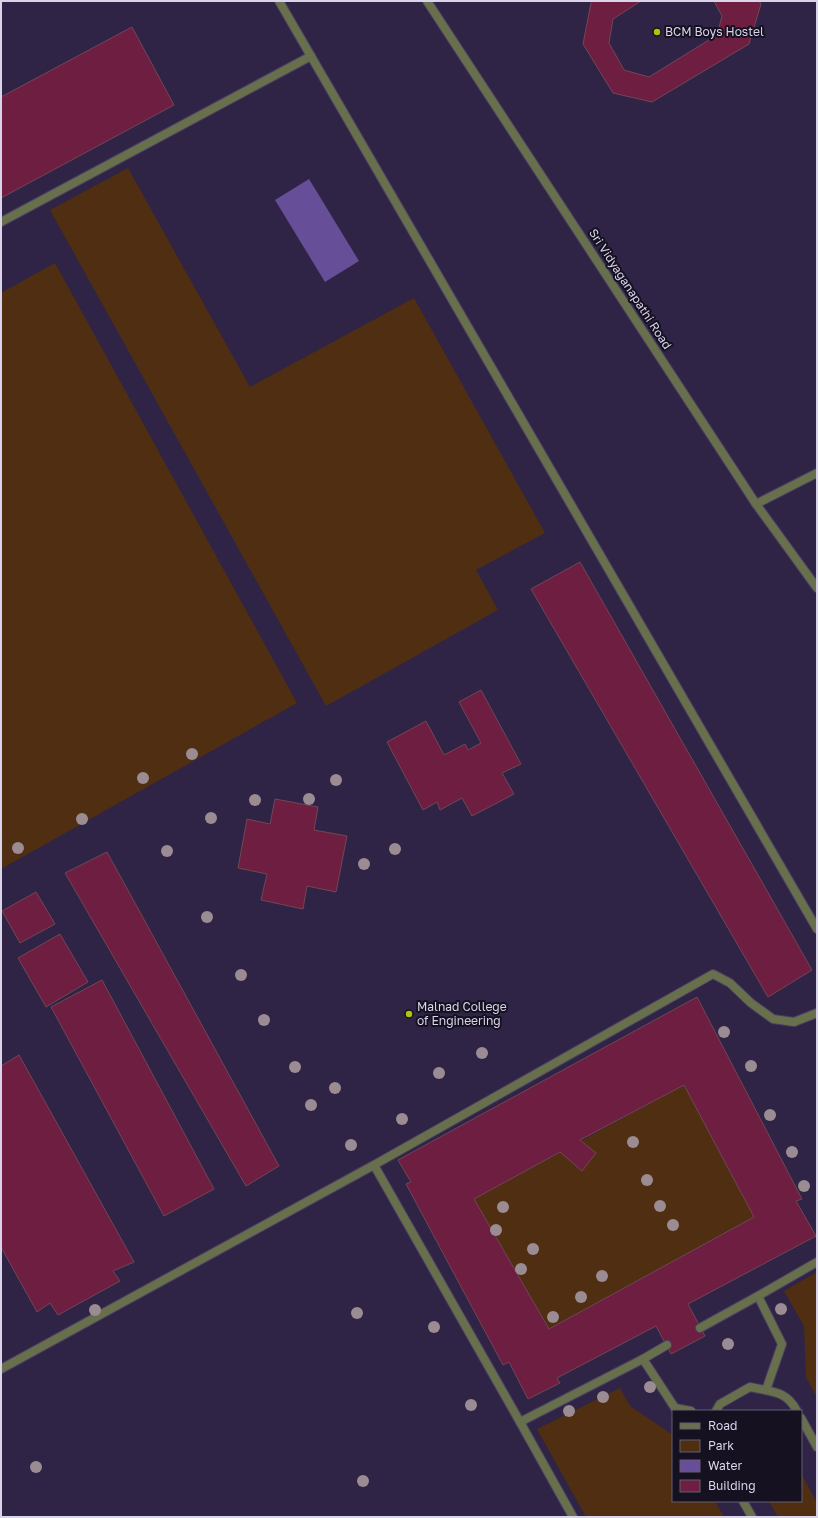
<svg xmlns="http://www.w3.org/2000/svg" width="818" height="1518" viewBox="0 0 818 1518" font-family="'Golos Text',sans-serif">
<rect width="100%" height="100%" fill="#2f2446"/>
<!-- green -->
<g fill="#4f2e12">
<polygon points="128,168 250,387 414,298 545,533 476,570 498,610 326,706 50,210"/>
<polygon points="55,263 297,703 1,869 1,293"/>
<polygon points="684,1085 754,1217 549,1329 474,1199"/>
<polygon points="817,1272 817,1398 806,1377 804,1326 784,1291"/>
<polygon points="620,1388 630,1406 673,1435 673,1501 715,1501 724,1517 586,1517 537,1429"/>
<polygon points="801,1473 817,1503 817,1517 778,1517 769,1501 801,1501"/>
</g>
<!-- water -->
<polygon fill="#674e98" points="309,179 359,261 325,282 275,200"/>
<!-- building -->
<g fill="#6e1f41" stroke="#714655" fill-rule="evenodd">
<polygon points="594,1 641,1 613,19 609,43 624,70 649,77 717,35 722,16 714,1 759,1 761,4 749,44 652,102 613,93 583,44 591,3"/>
<polygon points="132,27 174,105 1,198 1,97"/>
<polygon points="580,562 812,970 768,997 531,589"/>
<polygon points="481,690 521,764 502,773 514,794 472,816 462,798 440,810 437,802 423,810 387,742 426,721 444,755 465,744 468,750 481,743 459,702"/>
<polygon points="275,799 318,807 314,830 347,836 336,892 307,886 303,909 261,900 267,874 238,868 247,819 270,824"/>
<polygon points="107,852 279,1166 246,1186 65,873"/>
<polygon points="36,892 55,924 20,943 2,911"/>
<polygon points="60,934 88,982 46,1007 18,958"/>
<polygon points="102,980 214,1189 164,1216 51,1007"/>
<path d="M 697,997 L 802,1199 L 796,1201 L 816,1236 L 688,1304 L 705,1336 L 671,1354 L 656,1326 L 557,1378 L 560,1383 L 528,1399 L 509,1362 L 503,1365 L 406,1184 L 411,1182 L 398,1160 ZM 684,1085 L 754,1217 L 549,1329 L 474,1199 L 560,1152 L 582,1171 L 596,1153 L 580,1140 Z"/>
<polygon points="19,1055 134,1262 113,1271 120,1281 58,1315 50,1303 37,1312 1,1247 1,1066"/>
</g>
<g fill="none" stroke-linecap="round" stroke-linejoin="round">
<!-- lane casing -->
<g stroke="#4a4060" stroke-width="10">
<g id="lane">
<polyline points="279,1 817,929"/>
<polyline points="1,222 311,56"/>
<polyline points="756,504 817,473"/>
<polyline points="374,1165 713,974 730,983 751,1003 773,1019 794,1022 817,1013"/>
<polyline points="700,1328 758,1296"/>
<polyline points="643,1359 667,1345"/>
<polyline points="1,1369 374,1165 520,1422 643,1359 675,1408 691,1411"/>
<polyline points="766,1390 782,1344 758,1296 817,1262"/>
<path d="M 716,1411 L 720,1404 L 750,1387 C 771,1392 786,1390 797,1411"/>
<polyline points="801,1418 817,1447"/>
<polyline points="520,1422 573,1517"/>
<polyline points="743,1501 752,1517"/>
</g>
</g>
<!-- street casing -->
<g stroke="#4a4060" stroke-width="10">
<polyline id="street" points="427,1 756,504 817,588"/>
</g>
<!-- lane -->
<use href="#lane" stroke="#686f4d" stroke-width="8"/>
<!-- street -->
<use href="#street" stroke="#686f4d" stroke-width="8"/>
</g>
<!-- trees -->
<g fill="#9b8b92">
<circle cx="192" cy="754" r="6"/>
<circle cx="143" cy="778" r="6"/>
<circle cx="336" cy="780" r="6"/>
<circle cx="309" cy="799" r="6"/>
<circle cx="255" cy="800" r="6"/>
<circle cx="211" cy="818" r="6"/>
<circle cx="82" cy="819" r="6"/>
<circle cx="18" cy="848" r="6"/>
<circle cx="395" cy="849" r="6"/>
<circle cx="167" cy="851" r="6"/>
<circle cx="364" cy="864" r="6"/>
<circle cx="207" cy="917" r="6"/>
<circle cx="241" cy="975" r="6"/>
<circle cx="264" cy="1020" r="6"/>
<circle cx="724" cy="1032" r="6"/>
<circle cx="482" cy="1053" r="6"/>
<circle cx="751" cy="1066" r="6"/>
<circle cx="295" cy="1067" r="6"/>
<circle cx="439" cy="1073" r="6"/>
<circle cx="335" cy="1088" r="6"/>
<circle cx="311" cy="1105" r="6"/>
<circle cx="770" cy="1115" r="6"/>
<circle cx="402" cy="1119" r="6"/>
<circle cx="633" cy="1142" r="6"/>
<circle cx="351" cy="1145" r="6"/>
<circle cx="792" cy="1152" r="6"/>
<circle cx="647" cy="1180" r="6"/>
<circle cx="804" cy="1186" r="6"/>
<circle cx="660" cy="1206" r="6"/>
<circle cx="503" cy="1207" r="6"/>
<circle cx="673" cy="1225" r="6"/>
<circle cx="496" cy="1230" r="6"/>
<circle cx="533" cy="1249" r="6"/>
<circle cx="521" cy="1269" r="6"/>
<circle cx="602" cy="1276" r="6"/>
<circle cx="581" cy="1297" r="6"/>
<circle cx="781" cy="1309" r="6"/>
<circle cx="95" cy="1310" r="6"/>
<circle cx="357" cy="1313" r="6"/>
<circle cx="553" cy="1317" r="6"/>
<circle cx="434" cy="1327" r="6"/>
<circle cx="728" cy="1344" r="6"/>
<circle cx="650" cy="1387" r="6"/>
<circle cx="603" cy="1397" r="6"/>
<circle cx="471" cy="1405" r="6"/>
<circle cx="569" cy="1411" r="6"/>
<circle cx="36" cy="1467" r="6"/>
<circle cx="363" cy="1481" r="6"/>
</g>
<!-- markers -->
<g fill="#afc505" stroke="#151120" stroke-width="1.5">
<circle cx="657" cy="32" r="4"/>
<circle cx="409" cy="1014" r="4"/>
</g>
<g text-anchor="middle" stroke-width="4" stroke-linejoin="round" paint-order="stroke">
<!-- poi labels -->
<g font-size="12" fill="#dad4eb" stroke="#151120" text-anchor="start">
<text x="665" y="36">BCM Boys Hostel</text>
<text x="417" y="1011">Malnad College<tspan x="417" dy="14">of Engineering</tspan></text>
</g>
<!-- street labels -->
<g font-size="12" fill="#dad4eb" stroke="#151120">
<text transform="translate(630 289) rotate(57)" y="4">Sri Vidyaganapathi Road</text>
</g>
</g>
<!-- border -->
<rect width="818" height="1518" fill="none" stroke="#dad4eb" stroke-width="4"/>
<!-- legend -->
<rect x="672" y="1410" width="130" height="92" fill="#151120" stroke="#645f71"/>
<rect x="680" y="1423" width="20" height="6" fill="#686f4d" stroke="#645f71"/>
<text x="708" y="1430" font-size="12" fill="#dad4eb">Road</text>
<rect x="680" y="1440" width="20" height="12" fill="#4f2e12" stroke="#645f71"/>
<text x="708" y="1450" font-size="12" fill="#dad4eb">Park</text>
<rect x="680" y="1460" width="20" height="12" fill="#674e98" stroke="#645f71"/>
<text x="708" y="1470" font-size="12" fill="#dad4eb">Water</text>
<rect x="680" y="1480" width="20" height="12" fill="#6e1f41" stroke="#645f71"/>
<text x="708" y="1490" font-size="12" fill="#dad4eb">Building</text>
</svg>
